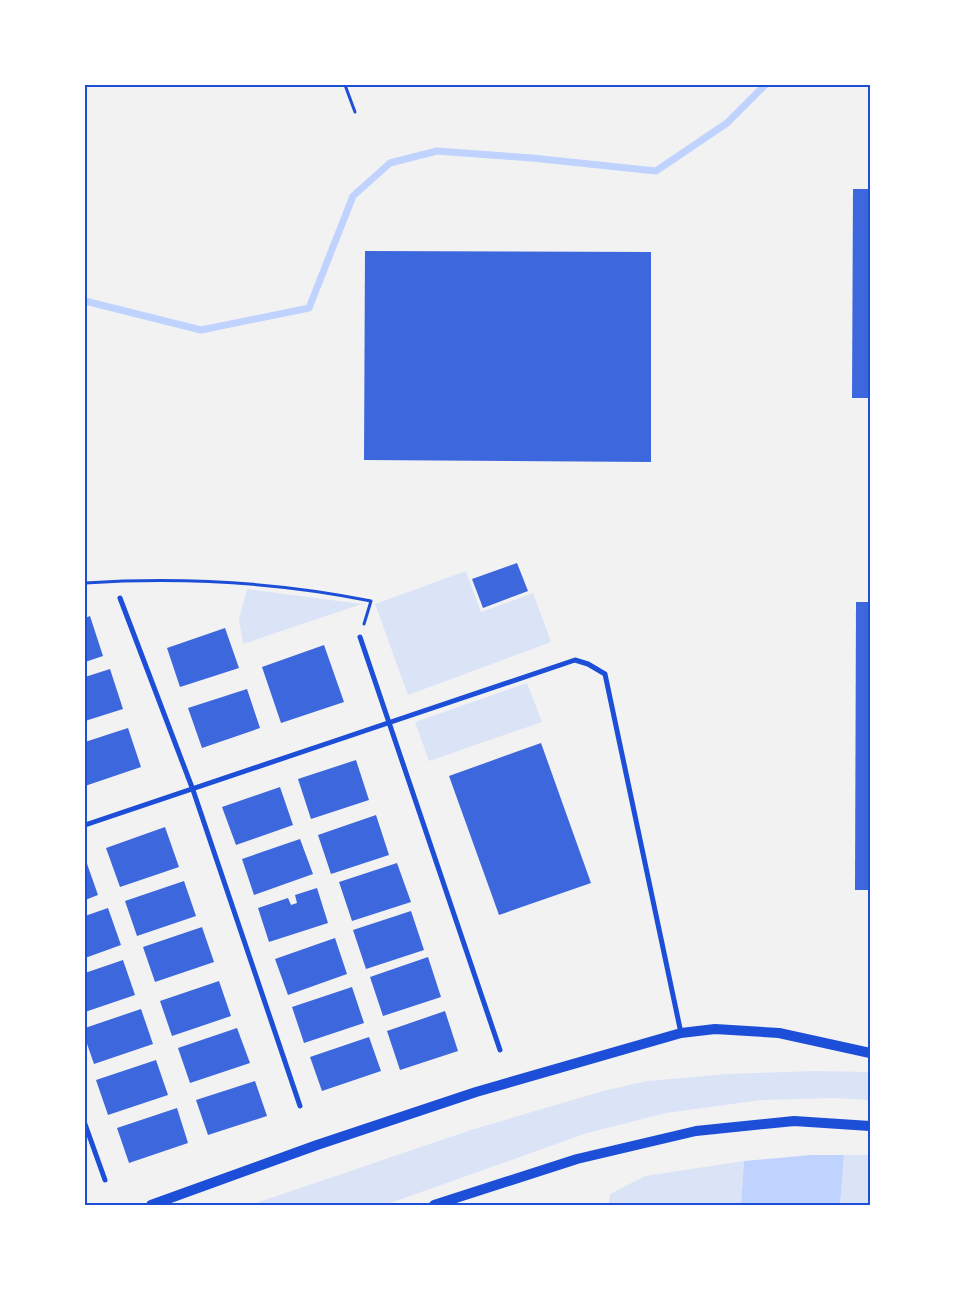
<svg xmlns="http://www.w3.org/2000/svg" width="955" height="1290" viewBox="0 0 955 1290" font-family="Mulish,sans-serif">
<rect width="100%" height="100%" fill="#f2f2f2"/>
<!-- green -->
<g fill="#dbe4f7">
<polygon points="466,571 481,612 533,593 551,642 408,695 375,604"/>
<polygon points="247,589 362,604 243,644 239,619"/>
<polygon points="527,683 542,722 429,761 415,722"/>
<polygon points="815,1071 870,1072 870,1100 836,1098 761,1100 666,1113 587,1133 385,1205 250,1205 471,1130 603,1091 647,1081 728,1074"/>
<polygon points="844,1155 870,1155 870,1205 840,1205"/>
<polygon points="744,1161 741,1205 609,1205 610,1194 645,1176"/>
</g>
<!-- water -->
<polygon fill="#bfd3fe" points="811,1155 844,1155 840,1205 741,1205 744,1161"/>
<g fill="none" stroke-linecap="round" stroke-linejoin="round">
<!-- stream -->
<polyline stroke="#bfd3fe" stroke-width="7" points="85,301 201,330 309,308 353,196 390,163 437,151 532,158 656,171 727,123 765,85"/>
</g>
<!-- building -->
<g fill="#3d67dc">
<polygon points="853,189 870,189 870,398 852,398"/>
<polygon points="365,251 651,252 651,462 364,460"/>
<polygon points="517,563 528,591 483,608 472,579"/>
<polygon points="856,602 870,602 870,890 855,890"/>
<polygon points="90,616 103,656 85,662 85,618"/>
<polygon points="225,628 239,668 180,687 167,648"/>
<polygon points="324,645 344,702 281,723 262,667"/>
<polygon points="110,669 123,709 85,721 85,677"/>
<polygon points="247,689 260,728 202,748 188,708"/>
<polygon points="128,728 141,767 85,786 85,742"/>
<polygon points="541,743 591,883 499,915 449,776"/>
<polygon points="356,760 369,800 311,819 298,779"/>
<polygon points="280,787 293,825 236,845 222,807"/>
<polygon points="376,815 389,855 331,874 318,835"/>
<polygon points="165,827 179,867 120,887 106,848"/>
<polygon points="300,839 313,874 254,895 242,859"/>
<polygon points="85,858 98,895 85,900"/>
<polygon points="397,863 411,902 352,921 339,882"/>
<polygon points="184,881 196,916 137,936 125,901"/>
<polygon points="317,888 328,923 269,942 258,908 288,898 291,905 297,903 295,895"/>
<polygon points="108,908 121,945 85,958 85,916"/>
<polygon points="411,911 424,950 366,969 353,930"/>
<polygon points="202,927 214,962 155,982 143,947"/>
<polygon points="335,938 347,974 288,995 275,959"/>
<polygon points="428,957 441,997 383,1016 370,977"/>
<polygon points="123,960 135,995 85,1012 85,973"/>
<polygon points="219,981 231,1016 172,1036 160,1001"/>
<polygon points="352,987 364,1023 304,1043 292,1007"/>
<polygon points="141,1009 153,1044 94,1064 85,1038 85,1028"/>
<polygon points="445,1011 458,1051 400,1070 387,1031"/>
<polygon points="237,1028 250,1063 190,1083 178,1048"/>
<polygon points="369,1037 381,1071 322,1091 310,1057"/>
<polygon points="156,1060 168,1095 108,1115 96,1080"/>
<polygon points="255,1081 267,1116 208,1135 196,1100"/>
<polygon points="177,1108 188,1143 129,1163 117,1128"/>
</g>
<g fill="none" stroke-linecap="round" stroke-linejoin="round">
<!-- path -->
<g stroke="#1d4ed8" stroke-width="3">
<polyline points="345,85 355,112"/>
<path d="M 85,583 C 181,577 277,582 371,601 L 364,624"/>
</g>
<!-- minor -->
<g stroke="#1d4ed8" stroke-width="5">
<polyline points="120,598 193,790 300,1106"/>
<polyline points="360,637 500,1050"/>
<path d="M 85,825 C 249,771 411,714 575,660 L 588,664 L 605,674 L 681,1033"/>
<polyline points="85,1124 105,1180"/>
</g>
<!-- secondary -->
<g stroke="#1d4ed8" stroke-width="10">
<polyline points="151,1205 317,1145 476,1092 681,1033 715,1029 779,1033 870,1053"/>
<polyline points="434,1205 577,1159 696,1131 794,1121 870,1126"/>
</g>
</g>
<!-- border -->
<rect width="955" height="1290" fill="none" stroke="#ffffff" stroke-width="172"/>
<rect x="86" y="86" width="783" height="1118" fill="none" stroke="#1d4ed8" stroke-width="2"/>
</svg>
